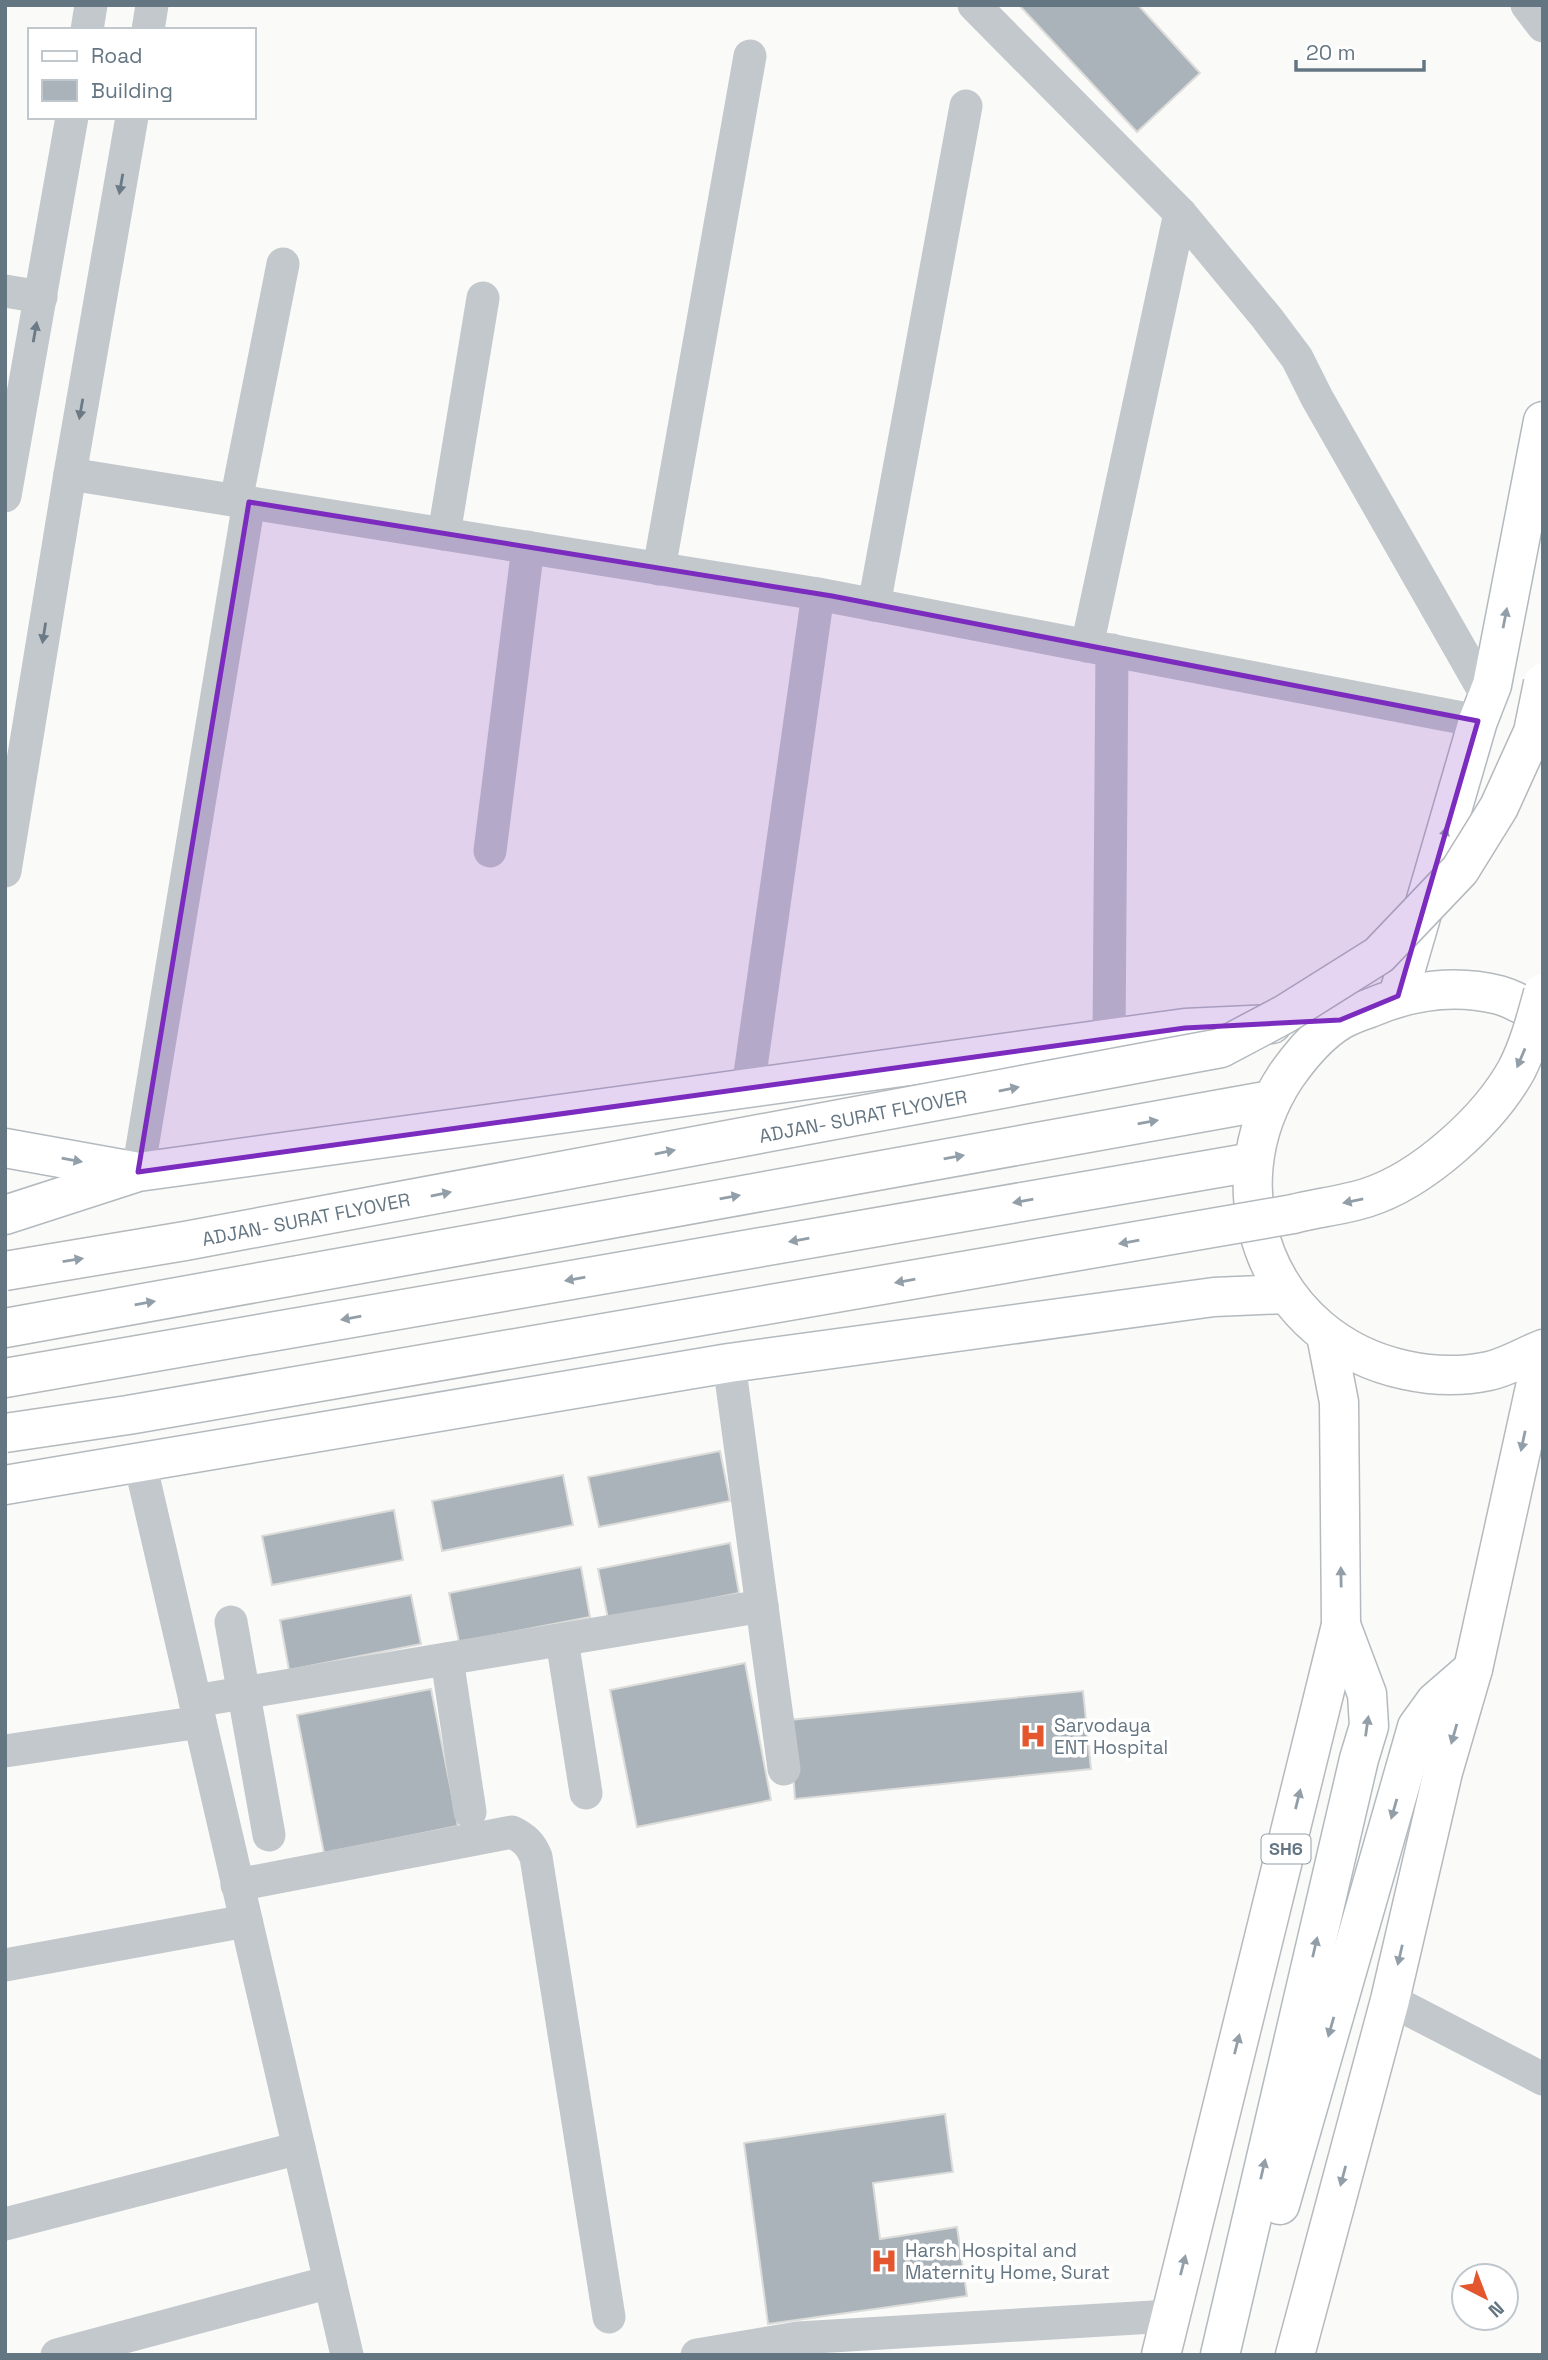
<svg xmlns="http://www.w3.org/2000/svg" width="1548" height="2360" viewBox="0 0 1548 2360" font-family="'Space Grotesk',sans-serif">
<rect width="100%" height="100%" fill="#fafaf8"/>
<!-- building -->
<g fill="#aab3b9" stroke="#dcdcda" stroke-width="2">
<polygon points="1019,5 1138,5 1200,73 1137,132"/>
<polygon points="720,1451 730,1501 599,1527 588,1477"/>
<polygon points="563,1475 573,1525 442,1551 432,1501"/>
<polygon points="394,1510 403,1560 272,1585 262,1536"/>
<polygon points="730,1543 739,1593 608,1619 598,1569"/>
<polygon points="581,1567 590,1617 459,1642 449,1593"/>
<polygon points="411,1595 421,1644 289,1670 280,1620"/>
<polygon points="745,1663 771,1800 637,1827 610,1690"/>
<polygon points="431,1689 458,1826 324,1853 297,1715"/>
<polygon points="1083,1691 1091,1769 795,1799 789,1720"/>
<polygon points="945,2114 953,2172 873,2183 880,2239 957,2227 967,2296 768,2324 744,2143"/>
</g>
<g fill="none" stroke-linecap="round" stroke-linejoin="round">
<!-- secondary casing -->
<g stroke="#b3babf" stroke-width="41">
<g id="secondary">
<polyline points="1398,996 1478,721 1492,685 1543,421"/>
<polyline points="5,1148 133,1171"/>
<polyline points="5,1215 138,1172 1185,1028 1272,1024"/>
<polyline points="5,1485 729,1363 1214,1297 1286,1294"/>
<polyline points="1280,2205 1417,1727 1435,1702 1473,1669"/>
<polyline points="1220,2355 1359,1759 1369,1726 1367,1694 1341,1625"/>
</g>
</g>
<!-- primary casing -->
<g stroke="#b5babe" stroke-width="41">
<g id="primary">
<path d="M 1543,1015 C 1529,1009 1514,999 1499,995 C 1455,984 1412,990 1370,1008 C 1361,1011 1350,1015 1341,1020 C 1319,1033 1300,1056 1286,1076 C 1210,1191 1270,1341 1405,1370 C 1432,1376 1461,1377 1489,1371 C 1507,1367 1525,1356 1543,1349"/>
<polyline points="1161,2355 1341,1625 1339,1402 1326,1335"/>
<polyline points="1295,2355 1390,2000 1443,1772 1473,1669 1543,1351"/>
</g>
</g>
<!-- highway casing -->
<g stroke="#b4b9bd" stroke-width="41">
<g id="highway">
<polyline points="5,1328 1271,1100"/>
<polyline points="5,1378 1253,1162"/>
</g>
</g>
<!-- street -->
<g stroke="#c3c8cc" stroke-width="33">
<polyline points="974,5 1180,213 1267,318 1297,358 1317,398 1487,696"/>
<polyline points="1527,5 1543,26"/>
<polyline points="87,30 91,5"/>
<polyline points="148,30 152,5"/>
<polyline points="5,291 41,297"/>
<polyline points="70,474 818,594 1478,721"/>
<polyline points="5,496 72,117"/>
<polyline points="236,501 283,264"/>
<polyline points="444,534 483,298"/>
<polyline points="659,569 750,56"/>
<polyline points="874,605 966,106"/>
<polyline points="1087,646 1180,213"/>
<polyline points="490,851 528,547"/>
<polyline points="5,871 70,474 132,117"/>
<polyline points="1109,1039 1112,650"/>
<polyline points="748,1088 818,594"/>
<polyline points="138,1172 249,502"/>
<polyline points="729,1363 784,1769"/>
<polyline points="140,1463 347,2355"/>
<polyline points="231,1622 269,1835"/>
<polyline points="562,1640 586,1793"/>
<polyline points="447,1659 470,1812"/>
<polyline points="195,1701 762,1606"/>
<polyline points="5,1751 200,1722"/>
<path d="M 237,1885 L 512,1832 C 524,1838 531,1844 536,1857 L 609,2317"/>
<polyline points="5,1965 246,1921"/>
<polyline points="1390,2000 1543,2079"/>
<polyline points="5,2224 299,2148"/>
<polyline points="57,2355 330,2282"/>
<polyline points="697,2355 798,2338 1170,2316"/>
</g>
<!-- secondary -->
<use href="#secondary" stroke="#fff" stroke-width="38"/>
<!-- primary -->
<use href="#primary" stroke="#fff" stroke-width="38"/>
<!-- highway -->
<use href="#highway" stroke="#fff" stroke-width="38"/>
<!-- highway-bridge casing -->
<g stroke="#b4b9bd" stroke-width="41" stroke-linecap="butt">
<g id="highway-bridge">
<polyline points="5,1271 185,1241 1221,1048 1285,1014 1379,955 1460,870 1499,807 1533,732 1543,683"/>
<path d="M 5,1433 L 128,1415 L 1293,1214 C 1317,1208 1343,1205 1366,1198 C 1423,1180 1489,1120 1517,1069 C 1529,1045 1536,1019 1543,993"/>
</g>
</g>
<!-- highway-bridge -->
<use href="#highway-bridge" stroke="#fff" stroke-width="38"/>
</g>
<!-- one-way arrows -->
<defs><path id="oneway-solid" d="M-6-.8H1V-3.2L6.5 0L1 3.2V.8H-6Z" transform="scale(1.75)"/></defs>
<g fill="#6a7a87">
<use href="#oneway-solid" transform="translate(121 184) rotate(100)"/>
<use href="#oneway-solid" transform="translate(35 332) rotate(-80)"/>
<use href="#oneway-solid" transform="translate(81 409) rotate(100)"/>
<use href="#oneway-solid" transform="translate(44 633) rotate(99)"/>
</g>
<g fill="#939fa8">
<use href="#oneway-solid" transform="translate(1505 618) rotate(-79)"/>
<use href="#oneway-solid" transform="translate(1444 837) rotate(-74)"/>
<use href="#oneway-solid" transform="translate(1521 1058) rotate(113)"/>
<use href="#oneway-solid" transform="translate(1009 1089) rotate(-11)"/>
<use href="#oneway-solid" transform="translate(1148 1122) rotate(-10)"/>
<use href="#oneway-solid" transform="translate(665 1152) rotate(-11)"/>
<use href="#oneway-solid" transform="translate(954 1157) rotate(-10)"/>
<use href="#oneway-solid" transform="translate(72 1160) rotate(10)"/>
<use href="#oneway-solid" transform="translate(441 1194) rotate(-11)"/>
<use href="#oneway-solid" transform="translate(730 1197) rotate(-10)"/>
<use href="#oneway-solid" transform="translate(1023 1201) rotate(170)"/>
<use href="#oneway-solid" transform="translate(1353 1201) rotate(168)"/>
<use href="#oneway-solid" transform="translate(799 1240) rotate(170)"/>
<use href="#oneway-solid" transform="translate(1129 1242) rotate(170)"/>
<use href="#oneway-solid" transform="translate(73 1260) rotate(-9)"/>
<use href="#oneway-solid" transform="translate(575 1279) rotate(170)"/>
<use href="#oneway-solid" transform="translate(905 1281) rotate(170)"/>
<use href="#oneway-solid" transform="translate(145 1303) rotate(-10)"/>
<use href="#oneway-solid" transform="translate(351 1318) rotate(170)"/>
<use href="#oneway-solid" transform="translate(1523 1441) rotate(102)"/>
<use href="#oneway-solid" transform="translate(1341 1577) rotate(-91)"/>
<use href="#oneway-solid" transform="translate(1367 1726) rotate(-82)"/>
<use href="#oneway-solid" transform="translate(1454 1734) rotate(106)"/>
<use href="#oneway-solid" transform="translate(1298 1799) rotate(-76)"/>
<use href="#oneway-solid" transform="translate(1394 1809) rotate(106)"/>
<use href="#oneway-solid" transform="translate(1315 1947) rotate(-77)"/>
<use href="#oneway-solid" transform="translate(1400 1955) rotate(103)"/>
<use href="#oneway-solid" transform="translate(1331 2027) rotate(106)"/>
<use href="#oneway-solid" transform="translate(1237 2044) rotate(-76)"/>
<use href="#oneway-solid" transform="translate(1263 2169) rotate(-77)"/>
<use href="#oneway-solid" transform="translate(1343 2176) rotate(105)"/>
<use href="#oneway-solid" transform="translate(1183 2265) rotate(-76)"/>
</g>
<!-- marked area -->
<path fill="#7b2cbf" fill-opacity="0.2" stroke="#7b2cbf" stroke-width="5" stroke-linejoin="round" d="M 249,502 L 832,596 L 1478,721 L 1398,996 L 1340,1020 L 1185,1028 L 138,1172 Z"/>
<!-- icons -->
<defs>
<g id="hospital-bare" transform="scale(2.1)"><path d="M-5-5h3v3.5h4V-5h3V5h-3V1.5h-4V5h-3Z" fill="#e4572e" stroke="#fff" stroke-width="2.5" paint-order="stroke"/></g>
</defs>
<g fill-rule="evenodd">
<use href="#hospital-bare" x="1033" y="1736"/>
<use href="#hospital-bare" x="884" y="2261"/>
</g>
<g text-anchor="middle" stroke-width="7" stroke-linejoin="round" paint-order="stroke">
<!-- shield labels -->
<rect fill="#fff" stroke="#939fa8" stroke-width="2" x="1261.5" y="1834.5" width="49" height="29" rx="5"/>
<g font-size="18" font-weight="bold" fill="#657683">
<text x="1286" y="1855">SH6</text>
</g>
<!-- street labels -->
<g font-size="19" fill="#657683" stroke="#fff">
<text transform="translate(863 1116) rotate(-11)" y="7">ADJAN- SURAT FLYOVER</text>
<text transform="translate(306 1219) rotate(-11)" y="7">ADJAN- SURAT FLYOVER</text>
</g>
<!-- poi labels -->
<g font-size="19" fill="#657683" stroke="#fff" text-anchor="start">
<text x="1054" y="1732">Sarvodaya<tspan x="1054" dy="22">ENT Hospital</tspan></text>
<text x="905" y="2257">Harsh Hospital and<tspan x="905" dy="22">Maternity Home, Surat</tspan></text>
</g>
</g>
<!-- border -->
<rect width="1548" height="2360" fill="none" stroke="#657683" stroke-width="14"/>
<!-- legend -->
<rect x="28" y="28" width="228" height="91" fill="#ffffff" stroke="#c1c8cd" stroke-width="2"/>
<rect x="42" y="51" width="35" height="10" fill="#ffffff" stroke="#c1c8cd" stroke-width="2"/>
<text x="91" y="63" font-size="21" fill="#657683">Road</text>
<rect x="42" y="80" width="35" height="21" fill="#aab3b9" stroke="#c1c8cd" stroke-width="2"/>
<text x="91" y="98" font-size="21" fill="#657683">Building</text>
<!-- north arrow -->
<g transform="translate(1485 2297) rotate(138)"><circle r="33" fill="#ffffff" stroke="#c1c8cd" stroke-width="2"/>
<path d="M0-5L12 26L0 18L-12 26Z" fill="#e4572e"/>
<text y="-10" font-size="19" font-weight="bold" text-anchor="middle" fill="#657683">N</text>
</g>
<!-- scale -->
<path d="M1296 60v10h128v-10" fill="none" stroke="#657683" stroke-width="3.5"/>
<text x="1306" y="60" font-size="21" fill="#657683" stroke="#ffffff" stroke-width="5" paint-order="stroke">20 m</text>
</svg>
